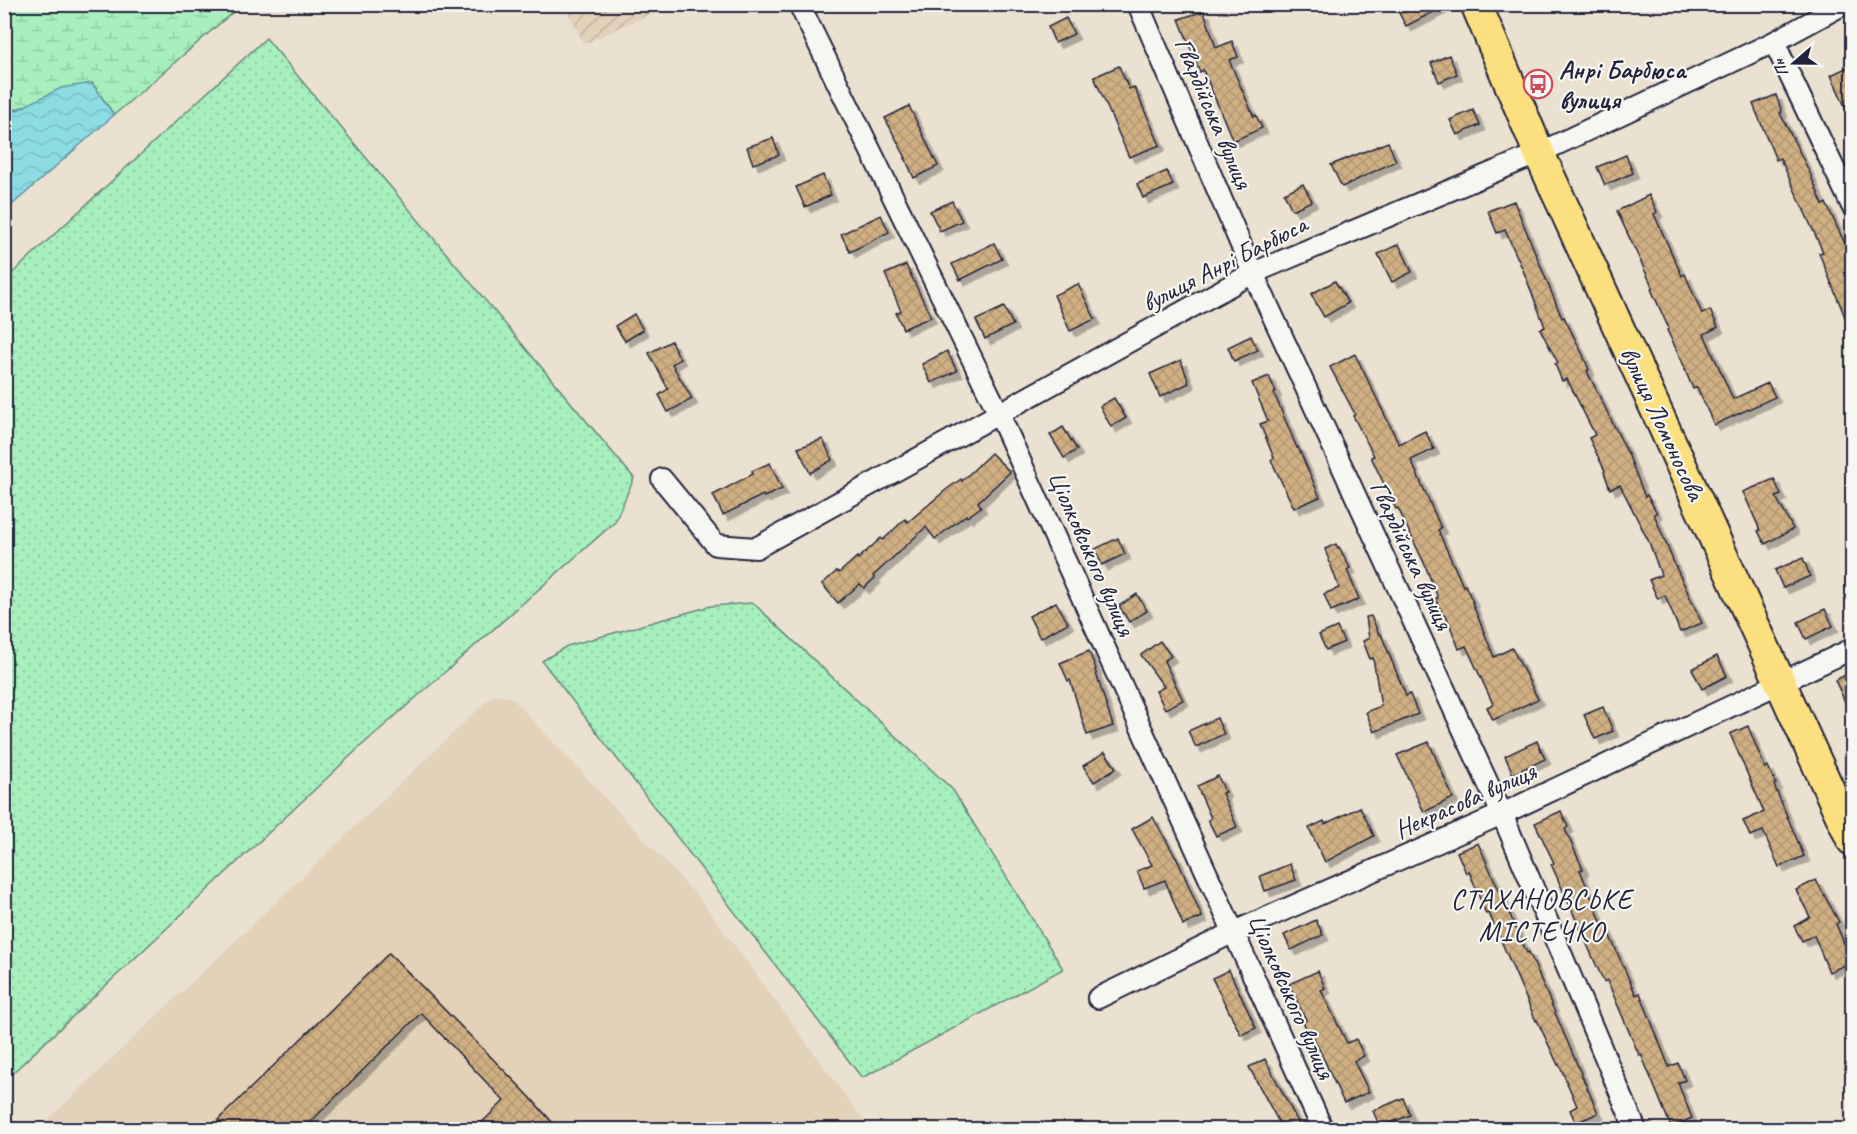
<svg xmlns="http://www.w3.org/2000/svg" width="1857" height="1134" viewBox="0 0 1857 1134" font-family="Caveat,sans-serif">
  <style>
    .built { fill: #e3d2ba }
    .industrial { fill: url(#industrial-furrows) }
    .grass { fill: url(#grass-dots); stroke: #64887c; stroke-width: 1.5 }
    .wetland { fill: url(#wetland-marsh); stroke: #64887c; stroke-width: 1.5 }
    .water { fill: url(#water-waves); stroke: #6192a0; stroke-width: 1.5 }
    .building { fill: url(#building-cross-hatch); stroke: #22223b; stroke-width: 1.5; filter: url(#shadow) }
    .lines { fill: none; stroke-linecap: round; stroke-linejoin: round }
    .street-casing { stroke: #22223b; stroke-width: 24 }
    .primary-casing { stroke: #22223b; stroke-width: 34 }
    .street { stroke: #f6f6f2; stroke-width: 20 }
    .primary { stroke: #fce080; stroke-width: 30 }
    .labels { text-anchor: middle; stroke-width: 4.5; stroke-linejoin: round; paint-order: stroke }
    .poi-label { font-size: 26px; font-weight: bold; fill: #22223b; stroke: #f6f6f2; text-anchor: start }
    .street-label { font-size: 26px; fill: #22223b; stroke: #f6f6f2 }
    .quarter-label { font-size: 28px; letter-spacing: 1.5px; fill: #22223b; stroke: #f6f6f2 }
  </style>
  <defs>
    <pattern id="industrial-furrows" width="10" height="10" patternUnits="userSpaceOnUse" patternTransform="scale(1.5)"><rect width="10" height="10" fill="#e3d2ba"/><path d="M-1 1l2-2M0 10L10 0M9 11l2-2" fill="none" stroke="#c2b4a1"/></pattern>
    <pattern id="grass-dots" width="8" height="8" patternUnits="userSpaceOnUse" patternTransform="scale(1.5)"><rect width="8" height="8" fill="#a7efbc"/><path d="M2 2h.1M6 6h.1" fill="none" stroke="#8fcda2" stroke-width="1.8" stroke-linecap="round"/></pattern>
    <pattern id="wetland-marsh" width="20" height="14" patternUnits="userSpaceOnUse" patternTransform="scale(1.5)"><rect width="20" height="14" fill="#a7efbc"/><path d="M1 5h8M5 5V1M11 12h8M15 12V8" fill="none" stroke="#8fcda2"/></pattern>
    <pattern id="water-waves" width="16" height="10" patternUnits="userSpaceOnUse" patternTransform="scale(1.5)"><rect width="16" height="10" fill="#8bdde3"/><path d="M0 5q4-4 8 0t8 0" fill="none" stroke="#78bdc4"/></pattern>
    <pattern id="building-cross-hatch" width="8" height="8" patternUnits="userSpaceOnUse" patternTransform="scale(1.5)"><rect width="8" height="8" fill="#d0b083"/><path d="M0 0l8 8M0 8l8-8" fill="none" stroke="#b29772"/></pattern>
    <filter id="shadow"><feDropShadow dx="5.5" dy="5.5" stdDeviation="0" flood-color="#0004"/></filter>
  </defs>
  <rect width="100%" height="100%" fill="#ebe1d1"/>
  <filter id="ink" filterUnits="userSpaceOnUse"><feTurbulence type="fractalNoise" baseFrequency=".0167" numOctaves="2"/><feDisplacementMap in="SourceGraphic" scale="12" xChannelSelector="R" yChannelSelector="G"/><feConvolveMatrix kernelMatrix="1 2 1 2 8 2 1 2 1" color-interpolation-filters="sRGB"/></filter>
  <g filter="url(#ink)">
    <path class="built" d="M494 694 512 698 701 900 870 1129 37 1130Z"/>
    <path class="industrial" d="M564 5H670L584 44Z"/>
    <g class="grass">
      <path d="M266 38 634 478 615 522 360 747 5 1080V280Z"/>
      <path d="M753 603 953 790 1063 969 862 1078 542 661 567 646 711 606Z"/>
    </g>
    <path class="wetland" d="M5 5H231L233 12 114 115 92 83 5 113Z"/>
    <path class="water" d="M92 83 114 115 5 211V113H11L61 88Z"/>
    <g class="building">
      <path d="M1415 4H1449L1406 26 1399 13Z"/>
      <path d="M1204 11 1216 48 1232 41 1238 57 1229 60 1254 117 1256 115 1262 128 1233 141 1203 70 1200 72 1179 19Z"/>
      <path d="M1066 18 1074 34 1055 43 1048 27Z"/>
      <path d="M1449 55 1457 74 1439 82 1431 63Z"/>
      <path d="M1852 65V122L1831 75Z"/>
      <path d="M1119 66 1129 89 1134 87 1160 145 1129 157 1094 77Z"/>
      <path d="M1776 95 1782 112 1780 113 1809 171 1823 205 1826 203 1852 259V334L1819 253 1823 252 1780 158 1776 160 1753 104Z"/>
      <path d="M909 106 938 166 914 178 905 158H906L885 118Z"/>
      <path d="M1473 110 1480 125 1457 135 1450 120Z"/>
      <path d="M773 138 779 155 753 164 747 147Z"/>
      <path d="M1388 142 1396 161 1342 187 1331 165Z"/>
      <path d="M1626 155 1633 173 1605 185 1597 167Z"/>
      <path d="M1167 171 1173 185 1143 198 1137 184Z"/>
      <path d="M823 175 831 195 805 207 796 187Z"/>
      <path d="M1303 184 1312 201 1292 210 1284 193Z"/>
      <path d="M1649 195 1657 212 1654 214 1682 276 1685 274 1702 314 1710 310 1718 327 1704 334 1733 399 1768 383 1775 397 1714 425 1697 387 1693 389 1685 370H1686L1667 330 1669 329 1651 289 1653 288 1617 211Z"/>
      <path d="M952 201 962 221 940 231 930 211Z"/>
      <path d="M1514 201 1562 318 1564 317 1583 355 1589 370 1587 371 1629 456 1645 497 1647 495 1657 513 1654 514 1674 563 1702 623 1680 632 1665 595 1658 599 1649 580 1661 575 1649 542 1620 485 1610 489 1604 472 1605 471 1589 438 1595 435 1567 379 1562 381 1555 364 1558 363 1540 329 1545 327 1523 270 1505 230 1497 233 1488 211Z"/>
      <path d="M881 215 889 232 850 252 841 234Z"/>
      <path d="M994 243 1002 259 960 280 952 264Z"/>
      <path d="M1399 244 1412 272 1392 282 1378 254Z"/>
      <path d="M906 265 931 317 903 329 896 313 901 311 885 274Z"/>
      <path d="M1335 281 1348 303 1324 317 1311 294Z"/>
      <path d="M1078 284 1095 319 1070 331 1054 295Z"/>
      <path d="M1004 307 1013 325 985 339 976 320Z"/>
      <path d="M634 314 643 330 625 341 615 326Z"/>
      <path d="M1251 336 1258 350 1234 361 1228 347Z"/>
      <path d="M671 341 680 359 672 364 692 399 668 412 659 395 668 389 649 353Z"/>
      <path d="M947 351 957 371 931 383 922 364Z"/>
      <path d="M1355 354 1399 444 1425 431 1434 449 1411 460 1441 528 1438 530 1463 586 1465 585 1473 602H1472L1494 657 1512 648 1538 699 1493 720 1487 707 1493 704 1466 646 1459 649 1446 615 1444 616 1435 599 1438 598 1425 565 1398 508 1396 509 1371 457 1374 456 1353 416 1355 414 1330 367Z"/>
      <path d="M1181 360 1189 383 1160 397 1150 374Z"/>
      <path d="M1269 376 1276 392 1274 393 1297 448 1298 447 1320 497 1294 508 1271 460 1274 458 1260 424 1268 421 1252 383Z"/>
      <path d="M1114 398 1126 418 1111 427 1100 406Z"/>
      <path d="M1063 427 1077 450 1064 458 1050 435Z"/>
      <path d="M823 439 832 460 810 473 798 448Z"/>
      <path d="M991 453 1010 472 978 502 981 507 967 517 966 515 935 539 926 527 873 576 875 578 864 588 860 584 838 603 822 584 837 571 839 573 857 557 858 559 881 538 883 540 905 519 908 522 947 489 961 479 962 481Z"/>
      <path d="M770 463 782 489 764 497 763 495 723 515 713 495 753 474 752 471Z"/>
      <path d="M1774 479 1781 495 1776 497 1793 529 1765 544 1758 531 1760 530 1743 492Z"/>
      <path d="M1118 538 1125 554 1102 565 1095 549Z"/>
      <path d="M1336 544 1338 548 1339 547 1350 568 1347 570 1359 599 1331 611 1324 594 1339 588 1325 549Z"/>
      <path d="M1803 558 1810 576 1783 588 1775 570Z"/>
      <path d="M1137 594 1147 611 1129 622 1119 606Z"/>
      <path d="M1056 602 1068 623 1040 638 1029 616Z"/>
      <path d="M1825 609 1833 626 1806 639 1798 622Z"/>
      <path d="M1371 616 1379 634H1381L1406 696 1410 694 1418 714 1374 732 1366 712 1381 706 1373 658 1370 659 1363 641 1369 638 1366 617Z"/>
      <path d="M1337 627 1344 642 1326 650 1319 635Z"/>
      <path d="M1160 641 1171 656 1164 661 1183 700 1165 709 1156 691 1164 687 1141 655Z"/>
      <path d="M1089 651 1096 669 1095 670 1113 726 1087 735 1070 680 1068 681 1060 663Z"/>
      <path d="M1717 656 1727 676 1702 689 1692 669Z"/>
      <path d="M1852 672V717L1835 680Z"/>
      <path d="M1603 707 1613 731 1595 739 1584 715Z"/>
      <path d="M1217 718 1224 734 1196 747 1188 731Z"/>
      <path d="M1748 726 1765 768 1768 766 1776 784 1774 785 1804 856 1779 867 1763 831 1750 836 1743 821 1764 812 1730 734Z"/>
      <path d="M1537 741 1545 759 1513 774 1505 756Z"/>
      <path d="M1429 742 1453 798 1424 812 1397 755Z"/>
      <path d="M1105 752 1116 768 1094 782 1083 766Z"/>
      <path d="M1218 776 1225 792 1222 793 1237 827 1216 836 1208 820 1211 818 1197 786Z"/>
      <path d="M1360 807 1374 836 1325 862 1309 828 1324 821 1325 824Z"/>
      <path d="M1561 811 1568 827 1565 829 1583 869 1580 870 1603 926 1605 925 1636 995 1640 993 1669 1067 1678 1063 1685 1080 1678 1083 1692 1118 1671 1127 1641 1054 1639 1055 1607 980 1604 982 1598 969 1551 864 1554 863 1535 823Z"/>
      <path d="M1153 817 1175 856H1176L1202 917 1183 925 1165 880 1144 888 1137 871 1152 865 1132 829Z"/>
      <path d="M1478 843 1527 953 1529 952 1598 1113 1576 1123 1570 1110 1577 1106 1559 1064 1558 1065 1537 1020 1536 1021 1489 913 1486 914 1469 871 1466 873 1457 852Z"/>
      <path d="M1290 864 1296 880 1265 891 1260 876Z"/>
      <path d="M1816 880 1839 922 1836 924 1852 962 1829 972 1814 935 1802 941 1794 926 1810 917 1796 890Z"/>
      <path d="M1316 920 1323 935 1291 950 1284 935Z"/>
      <path d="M389 953 528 1095 559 1130H474L504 1101 421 1013 302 1130H227L218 1120Z"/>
      <path d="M1229 970 1256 1028 1241 1035 1212 978Z"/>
      <path d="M1318 971 1325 988 1321 990 1347 1043 1356 1039 1364 1056 1354 1061 1369 1092 1344 1103 1313 1036 1311 1037 1303 1022 1306 1020 1289 984Z"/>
      <path d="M1265 1059 1299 1124 1289 1130H1283L1249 1067Z"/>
      <path d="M1403 1098 1410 1115 1380 1127 1373 1111Z"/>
    </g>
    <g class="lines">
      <g class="street-casing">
        <g id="street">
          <path d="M799 4 999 414 1323 1130"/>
          <path d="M1138 4 1253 273 1502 814 1636 1130"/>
          <path d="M1774 42 1852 206"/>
          <path d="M662 479 716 545 756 548 1253 273 1539 153 1774 42 1844 4"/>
          <path d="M1098 998 1234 932 1502 814 1852 649"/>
        </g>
      </g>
      <g class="primary-casing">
        <path id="primary" d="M1476 4 1539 153 1852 840"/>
      </g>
      <use href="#street" class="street"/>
      <use href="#primary" class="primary"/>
    </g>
  </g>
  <defs>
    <g id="bus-ring" transform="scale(1.5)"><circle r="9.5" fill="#f6f6f2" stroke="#d1495b" stroke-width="1.5"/><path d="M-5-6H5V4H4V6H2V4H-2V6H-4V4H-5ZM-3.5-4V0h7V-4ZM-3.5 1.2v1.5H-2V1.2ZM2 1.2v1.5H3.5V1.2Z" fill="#d1495b"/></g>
  </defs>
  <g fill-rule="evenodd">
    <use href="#bus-ring" x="1538" y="84"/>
  </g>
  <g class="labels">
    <g class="poi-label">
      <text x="1559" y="78">Анрі Барбюса<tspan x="1559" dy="30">вулиця</tspan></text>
    </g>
    <g class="street-label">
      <text transform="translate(1214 113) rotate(67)" y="9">Гвардійська вулиця</text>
      <text transform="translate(1224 263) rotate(-27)" y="9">вулиця Анрі Барбюса</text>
      <text transform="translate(1663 423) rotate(65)" y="9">вулиця Ломоносова</text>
      <text transform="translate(1092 553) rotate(66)" y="9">Ціолковського вулиця</text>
      <text transform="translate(1412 555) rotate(65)" y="9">Гвардійська вулиця</text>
      <text transform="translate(1465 800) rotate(-24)" y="9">Некрасова вулиця</text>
      <text transform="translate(1292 996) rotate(66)" y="9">Ціолковського вулиця</text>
    </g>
    <g class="quarter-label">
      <text x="1542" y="909">СТАХАНОВСЬКЕ<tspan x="1542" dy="32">МІСТЕЧКО</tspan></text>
    </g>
  </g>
  <rect width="1857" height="1134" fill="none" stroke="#f6f6f2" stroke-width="24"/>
  <rect x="12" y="12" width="1833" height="1110" fill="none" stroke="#22223b" stroke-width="2" filter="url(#ink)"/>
  <g transform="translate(1794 63) rotate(250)" stroke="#f6f6f2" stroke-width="4.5" paint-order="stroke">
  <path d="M0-4.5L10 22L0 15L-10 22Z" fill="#22223b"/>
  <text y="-9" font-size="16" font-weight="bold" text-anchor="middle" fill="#22223b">Пн</text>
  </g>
</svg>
